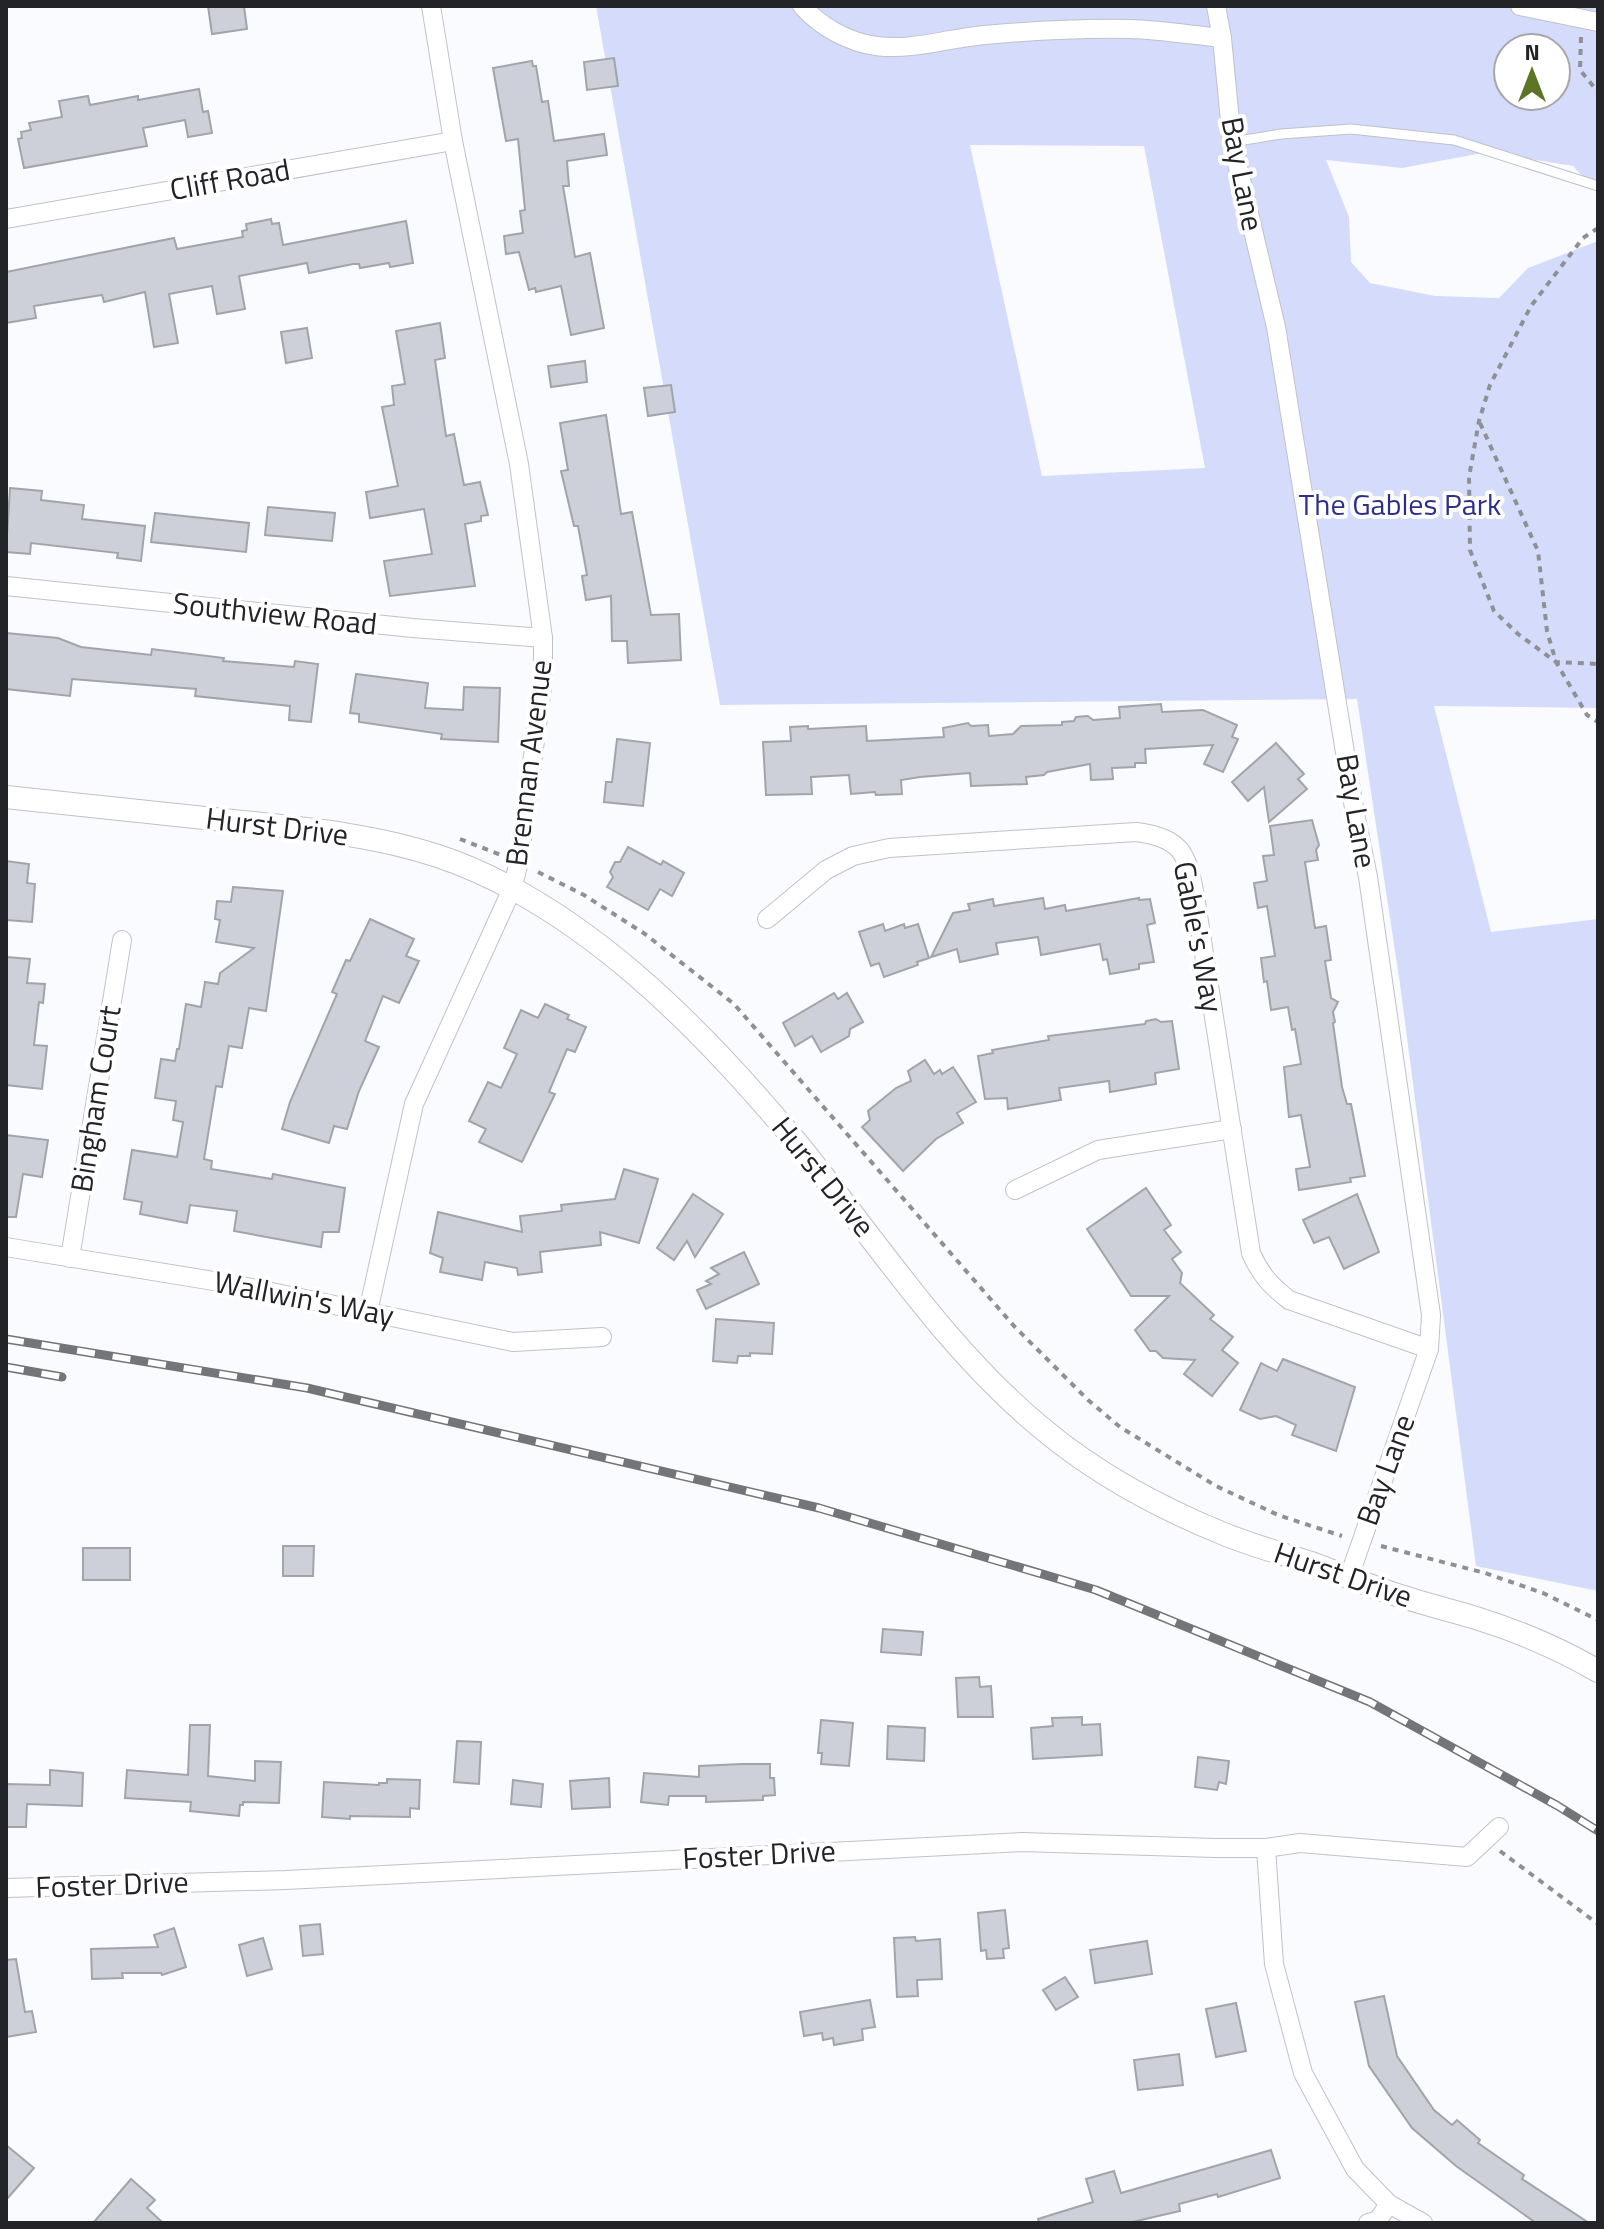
<svg xmlns="http://www.w3.org/2000/svg" width="1604" height="2229" viewBox="0 0 1604 2229" font-family="'Titillium Web',sans-serif">
  <style>
    .green { fill: #d4dbfb; fill-rule: evenodd }
    .building { fill: #ced0d9; stroke: #a2a4ac; stroke-width: 2 }
    .lines { fill: none; stroke-linecap: round; stroke-linejoin: round }
    .service-casing { stroke: #c0c2ca; stroke-width: 11 }
    .minor-casing { stroke: #c0c2ca; stroke-width: 20 }
    .tertiary-casing { stroke: #c0c2ca; stroke-width: 24 }
    .path { stroke: #8f9093; stroke-width: 4; stroke-dasharray: 6 6; stroke-linecap: butt }
    .service { stroke: #fff; stroke-width: 9 }
    .minor { stroke: #fff; stroke-width: 18 }
    .tertiary { stroke: #fff; stroke-width: 22 }
    .rail-casing { stroke: #747578; stroke-width: 9 }
    .rail { stroke: #fff; stroke-width: 6; stroke-dasharray: 18; stroke-linecap: butt }
    .labels { text-anchor: middle; stroke-width: 8; stroke-linejoin: round; paint-order: stroke }
    .street-label { font-size: 30px; fill: #232427; stroke: #fff }
    .park-label { font-size: 30px; fill: #2d308b; stroke: #fff }
  </style>
  <rect width="100%" height="100%" fill="#fafbfe"/>
  <path class="green" d="M596 6H1598V193L1573 166 1488 152 1402 168 1326 160 1349 217 1351 262 1370 283 1435 296 1499 298 1528 268 1598 241V708L1434 706 1491 932 1598 919V1591L1476 1566 1400 984 1357 699 720 705ZM1508 48H1556V96H1508ZM970 145 1144 146 1205 468 1042 476Z"/>
  <g class="building">
    <path d="M208 6H244L247 29 212 34Z"/>
    <path d="M614 58 618 86 587 90 584 62Z"/>
    <path d="M532 61 533 66H536L542 102 548 101 554 141 604 134 607 155 567 161 569 186H563L575 257 590 253 604 328 571 335 561 286 536 292 535 288 529 290 519 252 506 254 504 236 523 233 520 211 525 210 518 139 506 141 493 68Z"/>
    <path d="M199 89 203 112 208 111 212 133 188 137 185 120 143 128 147 146 24 168 18 139 22 138 21 132 31 130 29 123 62 117 59 101 88 96 90 105 138 96V100Z"/>
    <path d="M271 219 272 224 279 223 283 245 406 221 413 263 390 267 389 263 360 268 359 264H353L309 273 307 263 239 276 245 309 217 314 212 286 169 294 178 343 154 347 145 292 104 302 102 295 34 306 36 318 6 323V272L174 238 177 249 243 237 242 231 247 230 246 224Z"/>
    <path d="M440 323 445 358 435 360 446 436 454 434 464 485 480 482 488 515 481 516V521L465 524 475 586 390 596 384 561 432 554 424 509 370 518 366 492 398 486 382 407 394 405 392 386 405 384 396 331Z"/>
    <path d="M307 328 312 358 286 363 281 332Z"/>
    <path d="M585 361 587 382 551 387 548 366Z"/>
    <path d="M671 385 675 412 648 416 644 388Z"/>
    <path d="M606 415 621 514 632 512 651 615 679 614 681 660 628 663 627 641H612L611 596 586 600 582 576 587 575 578 526H574L561 471 568 470 560 423Z"/>
    <path d="M10 488 42 491 41 500 84 505 82 519 145 526 141 561 117 558 118 553 31 543 30 554 6 552Z"/>
    <path d="M268 507 335 513 332 541 265 535Z"/>
    <path d="M155 513 249 523 246 552 151 542Z"/>
    <path d="M6 633 58 638 81 647 151 655 152 649 224 658 223 661 294 667 295 661 318 664 311 722 289 720 290 706 195 696 196 689 72 679 70 696 6 689Z"/>
    <path d="M356 674 428 683 425 708 463 710 464 687 500 688 498 742 441 739 442 734 359 722V714L350 713Z"/>
    <path d="M1161 704 1162 712 1203 710 1237 725 1232 737 1238 739 1223 772 1204 764 1213 745 1145 749 1146 763H1135V767L1112 768 1113 779 1091 780 1090 764 1047 772 1044 775 1026 777 1027 784 971 786 970 773 920 777 901 780 902 794 876 795 875 792 851 794 849 775 811 777 812 794 766 795 763 742 791 741 790 727 808 726V729L866 726 867 741 944 737 943 728 968 723 971 726 988 725 989 736 1013 734 1021 726 1062 725V722L1074 721 1076 717 1088 716 1093 720 1120 718 1119 707Z"/>
    <path d="M617 739 650 743 643 806 604 802 606 782H612Z"/>
    <path d="M1276 743 1304 774 1298 779 1307 789 1269 822 1264 787 1248 801 1232 782Z"/>
    <path d="M1312 820 1319 845 1316 850 1318 860 1305 862 1315 928 1326 926 1331 960 1325 961 1331 998 1338 1002 1333 1012 1335 1022 1333 1023 1342 1087 1347 1104H1351L1365 1176 1350 1178 1351 1182 1299 1190 1296 1169 1310 1167 1301 1115 1289 1117 1284 1067 1301 1064 1295 1029 1292 1030 1288 1007 1271 1010 1267 981 1264 982 1261 958 1275 956 1267 906 1258 908 1254 883 1267 881 1263 856 1274 855 1270 826Z"/>
    <path d="M628 847 661 865 663 861 684 873 672 896 660 889 648 910 607 887 613 877 610 872 615 862H620Z"/>
    <path d="M6 861 29 864 27 883 35 884 32 922 6 920Z"/>
    <path d="M233 887 283 891 266 1011 249 1008 242 1048 229 1046 222 1087 216 1086 204 1159 212 1161 211 1169 272 1179 273 1174 345 1188 339 1232H323L321 1247 234 1231 237 1211 190 1205 187 1223 140 1214 142 1202 124 1199 132 1150 177 1157 183 1122 173 1120 176 1101 155 1098 161 1059 175 1061 177 1049H179L186 1004 201 1007 205 982 218 984 220 973 254 948 216 942 220 920 215 919 217 901 231 902Z"/>
    <path d="M1043 898 1045 909 1065 905 1066 911 1139 898V900L1150 899 1155 923 1147 925 1154 962 1139 964V969L1110 974 1107 959 1103 960 1100 944 1041 955 1038 937 996 943 998 954 960 962 957 949 931 957 953 913 970 910 968 904 993 899 994 906Z"/>
    <path d="M370 919 414 939 406 956 419 961 399 1003 383 996 365 1041 379 1047 359 1091 347 1129 334 1126 329 1143 282 1129 290 1102 337 994 332 992 346 960 350 961Z"/>
    <path d="M883 924 885 931 904 924 905 928 918 924 929 958 917 962 918 965 884 977 879 963 871 966 859 932Z"/>
    <path d="M6 957 30 959 27 983 45 984 43 1003 39 1002 34 1045 47 1046 42 1089 6 1085Z"/>
    <path d="M834 993 838 999 847 993 863 1022 850 1029 849 1036 821 1052 812 1036 795 1046 783 1023Z"/>
    <path d="M545 1004 569 1015 567 1019 586 1027 575 1052 567 1049 549 1092 555 1094 522 1162 479 1142 486 1129 469 1121 488 1082 501 1088 517 1054 504 1048 521 1010 538 1018Z"/>
    <path d="M1156 1019 1161 1022 1172 1021 1179 1069 1155 1073 1156 1084 1110 1092 1109 1081 1059 1088 1061 1100 1008 1109 1007 1098 985 1099 978 1056 993 1053 992 1050 1049 1040 1048 1036 1145 1024 1146 1021Z"/>
    <path d="M925 1060 934 1074 940 1070 942 1074 953 1067 976 1102 957 1113 963 1123 936 1139 903 1171 862 1127 870 1120 868 1111 896 1088 911 1081 908 1071Z"/>
    <path d="M6 1135 48 1140 42 1177 23 1174 16 1217H6Z"/>
    <path d="M624 1169 658 1179 639 1243 600 1232 601 1245 540 1252 542 1272 518 1275 517 1268 485 1262 482 1280 440 1272 443 1258 430 1253 438 1212 522 1232 520 1216 562 1211 561 1205 615 1199Z"/>
    <path d="M1146 1188 1171 1225 1164 1230 1181 1252 1172 1259 1182 1273 1180 1283 1214 1315 1210 1319 1233 1337 1222 1350 1238 1363 1212 1396 1184 1374 1195 1360 1163 1358 1156 1351H1150L1135 1330 1169 1296H1131L1087 1229Z"/>
    <path d="M693 1194 723 1214 695 1257 687 1241 674 1260 657 1248Z"/>
    <path d="M1357 1194 1379 1252 1344 1269 1329 1237 1314 1243 1303 1220Z"/>
    <path d="M744 1252 759 1284 706 1309 697 1290 711 1284 706 1281 719 1274 711 1268Z"/>
    <path d="M716 1319 774 1323 772 1354 750 1353V1356H738L737 1363 713 1361Z"/>
    <path d="M1283 1359 1355 1387 1336 1451 1292 1435 1296 1425 1276 1416 1260 1419 1240 1410 1261 1363 1277 1371Z"/>
    <path d="M283 1546H314L313 1576H283Z"/>
    <rect x="83" y="1548" width="47" height="32"/>
    <path d="M883 1629 923 1632 921 1655 881 1652Z"/>
    <path d="M979 1677 980 1687 991 1686 993 1717H958L956 1678Z"/>
    <path d="M1082 1717V1725L1100 1724 1102 1755 1033 1759 1031 1728 1053 1726 1052 1718Z"/>
    <path d="M821 1720 853 1723 849 1766 821 1764 822 1753H818Z"/>
    <path d="M190 1725H210L208 1776 255 1781V1761L281 1762 279 1803 243 1802V1805H240L239 1816 190 1811 191 1802 125 1798 127 1770 188 1775Z"/>
    <path d="M888 1726 925 1728 924 1761 887 1759Z"/>
    <path d="M457 1741 481 1742 479 1784 454 1782Z"/>
    <path d="M1198 1757 1229 1761 1226 1784 1219 1782 1217 1790 1195 1787Z"/>
    <path d="M742 1764H770V1778H774L775 1795 763 1796V1800L706 1802V1796H669L668 1805 641 1802 644 1773 699 1777V1766Z"/>
    <path d="M50 1770 83 1773 82 1806 27 1804 26 1827H6V1784L50 1785Z"/>
    <path d="M609 1778 610 1807 572 1809 570 1781Z"/>
    <path d="M387 1779 420 1780 419 1809 410 1808V1817L350 1816V1819L322 1817 324 1782 379 1785V1783H387Z"/>
    <path d="M513 1780 543 1784 541 1807 511 1804Z"/>
    <path d="M1005 1910 1009 1948 1003 1949 1004 1958 987 1959 986 1950 981 1951 978 1913Z"/>
    <path d="M320 1924 323 1954 303 1956 300 1926Z"/>
    <path d="M174 1928 186 1967 162 1975 161 1973H122L123 1978 92 1979 91 1949 158 1947 154 1935Z"/>
    <path d="M915 1937 916 1941 940 1939 942 1979 917 1980 918 1996 897 1997 894 1938Z"/>
    <path d="M263 1938 272 1969 247 1976 239 1945Z"/>
    <path d="M1147 1941 1152 1974 1095 1983 1090 1950Z"/>
    <path d="M16 1959 25 2012 32 2011 36 2032 6 2037V1960Z"/>
    <path d="M1065 1977 1078 1997 1056 2010 1043 1990Z"/>
    <path d="M1384 1996 1397 2056 1434 2110 1452 2125 1457 2120 1480 2140 1478 2143 1524 2175 1522 2179 1589 2223H1536L1456 2166 1412 2128 1369 2066 1355 2002Z"/>
    <path d="M870 2000 875 2027 862 2029 863 2040 834 2045 833 2038 823 2040 822 2033 804 2036 800 2012Z"/>
    <path d="M1236 2003 1246 2051 1216 2057 1206 2009Z"/>
    <path d="M1179 2054 1183 2085 1138 2090 1134 2060Z"/>
    <path d="M6 2145 34 2168 6 2200Z"/>
    <path d="M1271 2150 1280 2178 1218 2197 1217 2194 1179 2204 1180 2211 1128 2223H1039L1038 2219 1093 2202 1086 2179 1114 2171 1121 2193Z"/>
    <path d="M131 2179 155 2200 147 2208 163 2223H93Z"/>
  </g>
  <g class="lines">
    <g class="service-casing">
      <path id="service" d="M1232 142 1281 134 1351 129 1454 140 1598 186"/>
    </g>
    <g class="minor-casing">
      <g id="minor">
        <path d="M802 6C821 27 848 42 876 46 912 51 949 38 985 35 1029 31 1086 28 1131 29 1161 30 1192 35 1222 38"/>
        <path d="M1216 6 1222 38 1232 142 1276 327 1354 808 1368 877 1431 1315 1429 1349 1349 1577"/>
        <path d="M1520 6 1598 22"/>
        <path d="M6 219 453 141"/>
        <path d="M6 586 413 628 543 638"/>
        <path d="M767 919 826 870 853 856 889 848 1136 832C1182 838 1187 853 1195 896L1251 1253C1260 1274 1271 1286 1289 1300L1429 1349"/>
        <path d="M1015 1190 1098 1150 1232 1129"/>
        <path d="M6 1247 232 1284 513 1342 602 1337"/>
        <path d="M70 1258 122 940"/>
        <path d="M368 1312 414 1104 512 889 519 862 543 680V638L519 464 453 141 431 6"/>
        <path d="M1266 1848 1274 1964 1303 2073 1355 2169 1389 2204 1423 2223"/>
        <path d="M6 1888 286 1880 1022 1842 1215 1848H1266L1300 1843 1467 1857 1499 1827"/>
        <path d="M1368 2223 1378 2220 1389 2204"/>
      </g>
    </g>
    <g class="tertiary-casing">
      <path id="tertiary" d="M6 797C82 805 157 813 233 821 301 828 372 834 438 856 581 904 703 1030 797 1143 876 1240 946 1350 1044 1430 1097 1474 1160 1508 1224 1534 1253 1546 1284 1554 1314 1564 1341 1574 1367 1585 1394 1594 1421 1603 1449 1610 1476 1618 1518 1631 1560 1649 1598 1671"/>
    </g>
    <g class="path">
      <path d="M1581 37 1580 70 1598 92"/>
      <path d="M1598 228 1583 238 1531 306 1490 385 1479 421 1469 477 1470 550 1494 611 1518 634 1556 662 1598 664"/>
      <path d="M1480 423 1538 551 1547 631 1556 662 1587 715 1598 722"/>
      <path d="M460 839 501 855"/>
      <path d="M538 872 584 895 645 934 734 1004 1014 1326 1088 1400 1120 1427 1216 1486 1278 1515 1342 1536"/>
      <path d="M1381 1546 1485 1573 1543 1593 1598 1620"/>
      <path d="M1500 1851 1598 1924"/>
    </g>
    <use href="#service" class="service"/>
    <use href="#minor" class="minor"/>
    <use href="#tertiary" class="tertiary"/>
    <g class="rail-casing">
      <g id="rail">
        <path d="M6 1339 307 1388 819 1508 1096 1590 1370 1702 1558 1806 1598 1831"/>
        <path d="M6 1367 62 1377"/>
      </g>
    </g>
    <use href="#rail" class="rail"/>
  </g>
  <g class="labels">
    <g class="street-label">
      <text transform="translate(1242 174) rotate(79)" y="10">Bay Lane</text>
      <text transform="translate(230 180) rotate(-10)" y="10">Cliff Road</text>
      <text transform="translate(275 614) rotate(6)" y="10">Southview Road</text>
      <text transform="translate(529 763) rotate(-83)" y="10">Brennan Avenue</text>
      <text transform="translate(1356 811) rotate(80)" y="10">Bay Lane</text>
      <text transform="translate(277 827) rotate(7)" y="10">Hurst Drive</text>
      <text transform="translate(1198 937) rotate(79)" y="10">Gable's Way</text>
      <text transform="translate(96 1099) rotate(-81)" y="10">Bingham Court</text>
      <text transform="translate(823 1177) rotate(51)" y="10">Hurst Drive</text>
      <text transform="translate(304 1299) rotate(11)" y="10">Wallwin's Way</text>
      <text transform="translate(1386 1470) rotate(-70)" y="10">Bay Lane</text>
      <text transform="translate(1343 1575) rotate(19)" y="10">Hurst Drive</text>
      <text transform="translate(759 1855) rotate(-3)" y="10">Foster Drive</text>
      <text transform="translate(112 1885) rotate(-2)" y="10">Foster Drive</text>
    </g>
    <g class="park-label">
      <text x="1400" y="515">The Gables Park</text>
    </g>
  </g>
  <rect width="1604" height="2229" fill="none" stroke="#232427" stroke-width="16"/>
  <g transform="translate(1532 72)"><circle r="38" fill="#ffffff" stroke="#a7a7a9" stroke-width="2"/>
  <path d="M0-6L14 30L0 20L-14 30Z" fill="#5c7527"/>
  <text y="-12" font-size="22" font-weight="bold" text-anchor="middle" fill="#232427">N</text>
  </g>
</svg>
